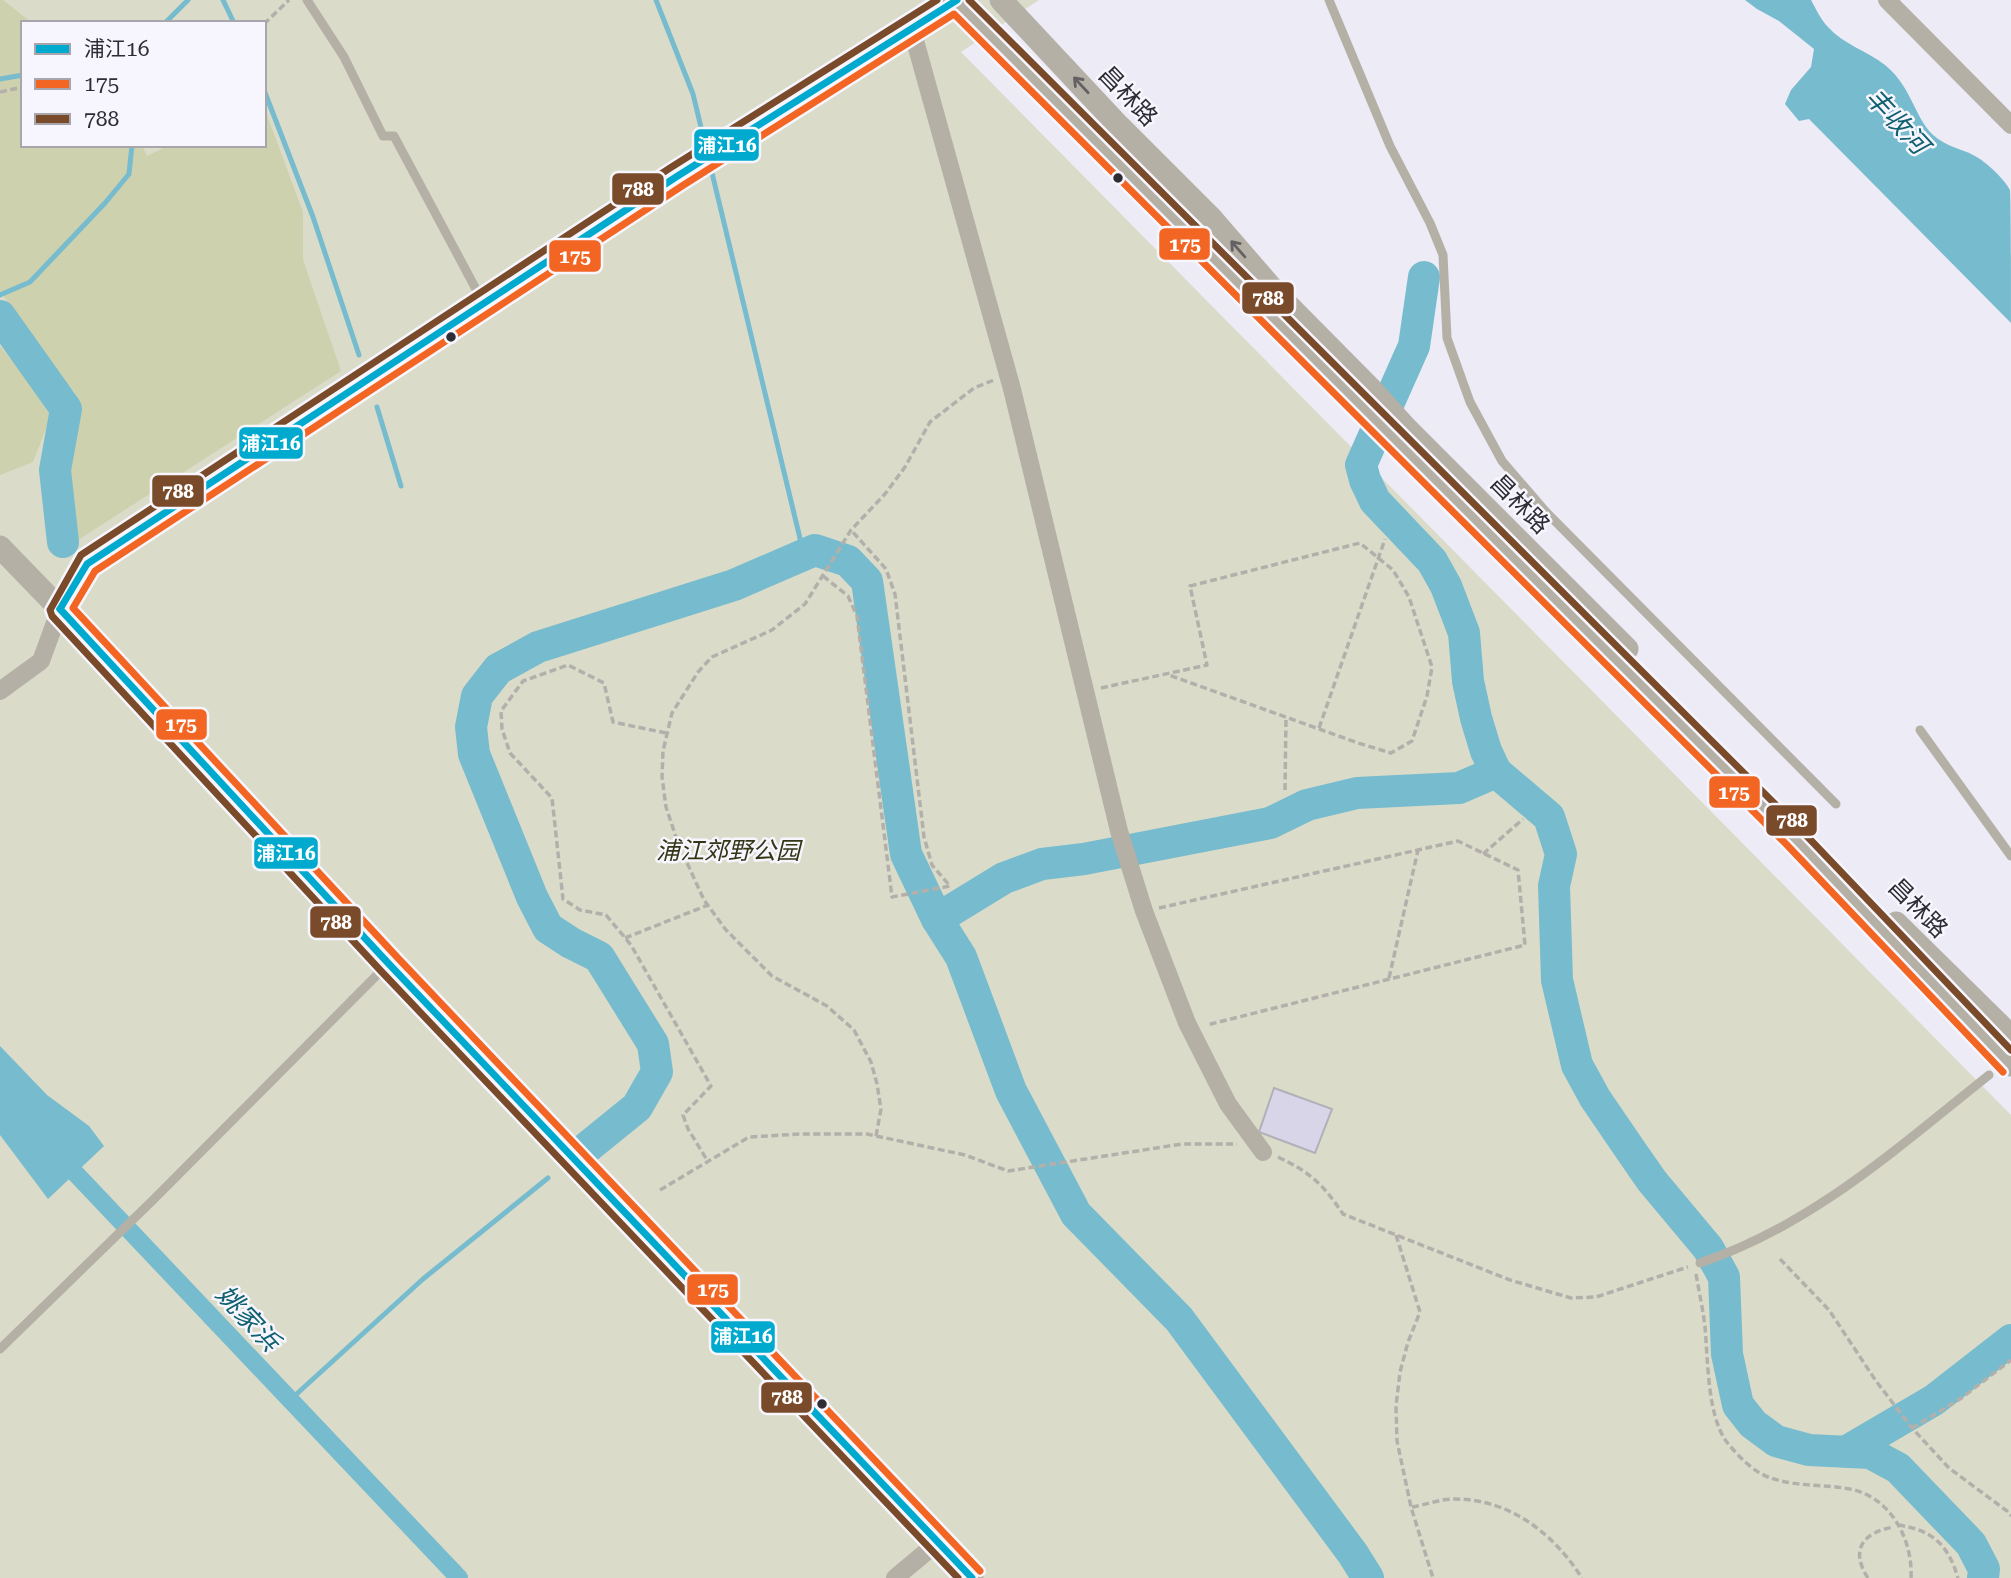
<svg xmlns="http://www.w3.org/2000/svg" width="2011" height="1578" viewBox="0 0 2011 1578" font-family="'Roboto Serif','Noto Sans SC',serif">
  <style>
    .green { fill: #dadcc9; fill-rule: evenodd }
    .forest { fill: #ced1ad }
    .water { fill: #77bbce }
    .lines { fill: none; stroke-linecap: round; stroke-linejoin: round }
    .stream { stroke: #77bbce; stroke-width: 5 }
    .canal { stroke: #77bbce; stroke-width: 18 }
    .river { stroke: #77bbce; stroke-width: 32 }
    .building { fill: #d8d5e8; stroke: #b1b0b8; stroke-width: 2 }
    .path { stroke: #b3b0ac; stroke-width: 3.5; stroke-dasharray: 7 3.5; stroke-linecap: butt }
    .service { stroke: #b5b0a6; stroke-width: 9 }
    .minor { stroke: #b5b0a6; stroke-width: 18 }
    .tertiary { stroke: #b5b0a6; stroke-width: 23 }
    .bus-1-casing { stroke: #f7f6fe; stroke-width: 12 }
    .bus-2-casing { stroke: #f7f6fe; stroke-width: 12 }
    .bus-3-casing { stroke: #f7f6fe; stroke-width: 12 }
    .bus-1 { stroke: #00a9ce; stroke-width: 7 }
    .bus-2 { stroke: #f26522; stroke-width: 7 }
    .bus-3 { stroke: #7a4b2a; stroke-width: 7 }
    .oneway { stroke: #646162 }
    .bus-dot { fill: #2e2d34; stroke: #f7f6fe; stroke-width: 2.5 }
    .labels { text-anchor: middle; stroke-width: 5; stroke-linejoin: round; paint-order: stroke }
    .street-label { font-size: 24px; fill: #2e2d34; stroke: #f7f6fe }
    .park-label { font-size: 24px; font-style: italic; fill: #333515; stroke: #f7f6fe }
    .water-label { font-size: 26px; font-style: italic; fill: #0f6070; stroke: #f7f6fe }
    .line-badge { stroke: #f7f6fe; stroke-width: 2.5 }
    .badge-label { font-size: 19px; text-anchor: middle; font-weight: bold; fill: #fff }
  </style>
  <rect width="100%" height="100%" fill="#ecebf6"/>
  <path class="green" d="M0 0H1039L961 52 2011 1115V1578H0ZM23 23H264V145H23Z"/>
  <g class="forest">
    <path d="M0 0H3L32 23H23V145H142L147 156 170 145H264V107L303 212V260L341 371 75 542 69 485 75 393 54 368 24 340 15 313 0 291Z"/>
    <path d="M0 346 53 411 33 462 0 475Z"/>
  </g>
  <g class="water">
    <path d="M1745 0H1811C1816 9 1821 20 1828 27 1843 44 1867 51 1885 65 1912 87 1913 115 1933 135 1947 148 1966 149 1980 159 1990 166 2004 179 2010 190 2011 200 2011 304 2011 323L1809 119 1799 121 1785 104 1791 90 1811 67 1814 49 1779 21 1757 9Z"/>
    <path d="M0 1046 47 1095 89 1126 104 1146 48 1199 0 1135Z"/>
  </g>
  <g class="lines">
    <g class="stream">
      <path d="M223 0 234 23"/>
      <path d="M656 0 693 94 804 555"/>
      <path d="M165 23 188 0"/>
      <path d="M0 79 23 75"/>
      <path d="M264 90 313 217 359 355"/>
      <path d="M0 295 30 282 105 203 129 174 132 145"/>
      <path d="M377 407 401 486"/>
      <path d="M290 1400 423 1279 548 1178"/>
    </g>
    <path class="canal" d="M60 1157 459 1578"/>
    <g class="river">
      <path d="M1424 277 1414 346 1361 465 1365 480 1375 501 1432 561 1446 586 1464 633 1468 681 1476 718 1486 751 1496 772 1549 817 1561 854 1554 886 1557 980 1577 1065 1595 1098 1627 1145 1652 1181 1708 1248 1724 1277 1727 1354 1738 1405 1753 1424 1776 1441 1809 1450 1870 1453 1898 1468 1971 1544 1984 1569 1983 1578"/>
      <path d="M0 316 66 409 55 470 63 542"/>
      <path d="M937 919 1004 878 1042 864 1084 859 1270 823 1307 805 1357 793 1459 788 1496 772"/>
      <path d="M584 1150 637 1107 657 1072 653 1044 599 957 571 943 548 928 532 897 474 754 471 727 477 696 498 669 538 647 734 585 815 550 848 561 867 581 906 854 937 919 961 957 1011 1091 1076 1214 1179 1319 1353 1554 1368 1578"/>
      <path d="M1847 1451 1934 1400 2011 1340"/>
    </g>
  </g>
  <path class="building" d="M1274 1088 1332 1109 1315 1153 1259 1132Z"/>
  <g class="lines">
    <g class="path">
      <path d="M264 24 289 0"/>
      <path d="M0 92 23 87"/>
      <path d="M823 576 848 596 857 616 892 897 950 886 932 865 924 837 895 594 886 569 851 530"/>
      <path d="M1101 688 1207 665 1190 586 1360 543 1393 570 1409 597 1432 667 1427 696 1412 741 1391 753 1358 743 1166 674"/>
      <path d="M1319 728 1385 539"/>
      <path d="M666 733 613 722 604 683 568 665 523 681 501 711 502 729 510 753 552 798 563 899 580 910 606 915 631 945 711 1086 683 1115 688 1129 707 1160"/>
      <path d="M1285 790 1286 717"/>
      <path d="M1483 854 1523 819"/>
      <path d="M1159 908 1458 841 1518 870 1525 945 1207 1025"/>
      <path d="M625 938 708 905"/>
      <path d="M1389 978 1418 850"/>
      <path d="M876 1136 881 1109 877 1084 871 1062 854 1030 827 1006 772 976 726 930 704 900 678 843 666 807 662 777 663 751 672 713 698 672 712 657 772 630 805 604 851 530 885 494 905 467 930 422 974 388 994 380"/>
      <path d="M1278 1157C1311 1173 1322 1183 1343 1214L1510 1280 1571 1298 1596 1297 1688 1267"/>
      <path d="M660 1190 749 1137 801 1134H867L965 1155 1008 1171 1182 1144H1237"/>
      <path d="M1396 1235 1420 1312 1408 1342 1400 1372 1396 1406 1397 1441 1411 1507 1433 1578"/>
      <path d="M1780 1259 1829 1310 1876 1381 1912 1428 1949 1468 2007 1511 2011 1516"/>
      <path d="M1696 1274C1699 1292 1703 1309 1705 1327 1708 1359 1707 1414 1726 1441 1737 1455 1754 1473 1771 1478 1797 1487 1823 1484 1850 1489 1891 1497 1913 1540 1911 1578"/>
      <path d="M1912 1428 1960 1399 2011 1360"/>
      <path d="M1412 1507C1425 1505 1440 1499 1454 1499 1510 1499 1553 1533 1582 1578"/>
      <path d="M1898 1525C1933 1530 1948 1545 1958 1578"/>
      <path d="M1868 1578C1849 1549 1864 1532 1894 1527"/>
    </g>
    <g class="service">
      <path d="M307 0 344 57 383 136H394L484 304"/>
      <path d="M1329 0 1390 146 1430 223 1443 255 1447 338 1470 402 1502 461 1546 512 1836 804"/>
      <path d="M1920 730 2011 856"/>
      <path d="M1700 1263C1813 1225 1897 1148 1989 1075"/>
      <path d="M0 1349 151 1202 387 965"/>
    </g>
    <g class="minor">
      <path d="M1887 0 2011 125"/>
      <path d="M912 30 1012 389 1119 831 1144 911 1187 1023 1228 1104 1263 1152"/>
      <path d="M0 691 41 661 60 609 87 564 676 177 957 0"/>
      <path d="M895 1578 938 1542"/>
    </g>
    <g class="tertiary">
      <path d="M1001 0 1119 126 1212 219 1276 293 1369 387 1406 428 1627 649"/>
      <path d="M955 1 1795 838 2011 1065"/>
      <path d="M0 547 60 609 388 963 972 1578"/>
      <path d="M1896 923 2011 1036"/>
    </g>
    <g class="bus-1-casing">
      <g id="bus-1">
        <path d="M60 609 388 963 972 1578"/>
        <path d="M60 609 87 564 676 177 957 0"/>
      </g>
    </g>
    <g class="bus-2-casing">
      <path id="bus-2" d="M980 1571 396 956 73 608 95 571 682 186 954 14 1787 845 2003 1072"/>
    </g>
    <g class="bus-3-casing">
      <g id="bus-3">
        <path d="M937 0 670 168 81 555 50 610 52 616 380 970 958 1578"/>
        <path d="M969 0 1802 831 2011 1050"/>
      </g>
    </g>
    <use href="#bus-1" class="bus-1"/>
    <use href="#bus-2" class="bus-2"/>
    <use href="#bus-3" class="bus-3"/>
  </g>
  <defs><path id="oneway-shaft" d="M-6 0H5M1.5-3L5.5 0L1.5 3" fill="none" stroke-width="1.6" stroke-linecap="round" stroke-linejoin="round" transform="scale(1.75)"/></defs>
  <g class="oneway">
    <use href="#oneway-shaft" transform="translate(1081 85) rotate(-133)"/>
    <use href="#oneway-shaft" transform="translate(1238 249) rotate(-131)"/>
  </g>
  <g class="bus-dot">
    <circle cx="1118" cy="178" r="6"/>
    <circle cx="451" cy="337" r="6"/>
    <circle cx="822" cy="1404" r="6"/>
  </g>
  <g class="labels">
    <g class="street-label">
      <text transform="translate(1128 96) rotate(46)" y="8">昌林路</text>
      <text transform="translate(1520 504) rotate(45)" y="8">昌林路</text>
      <text transform="translate(1918 908) rotate(45)" y="8">昌林路</text>
    </g>
    <g class="park-label">
      <text x="728" y="859">浦江郊野公园</text>
    </g>
    <g class="water-label">
      <text transform="translate(1897 121) rotate(47)" y="9">丰收河</text>
      <text transform="translate(248 1318) rotate(47)" y="9">姚家浜</text>
    </g>
  </g>
  <g class="line-badge">
    <rect x="693" y="128" width="67" height="34" rx="7" fill="#00a9ce"/>
    <rect x="611" y="172" width="54" height="34" rx="7" fill="#7a4b2a"/>
    <rect x="1158" y="227" width="53" height="34" rx="7" fill="#f26522"/>
    <rect x="548" y="239" width="54" height="34" rx="7" fill="#f26522"/>
    <rect x="1241" y="281" width="54" height="34" rx="7" fill="#7a4b2a"/>
    <rect x="238" y="426" width="66" height="34" rx="7" fill="#00a9ce"/>
    <rect x="151" y="474" width="54" height="34" rx="7" fill="#7a4b2a"/>
    <rect x="155" y="708" width="53" height="33" rx="7" fill="#f26522"/>
    <rect x="1708" y="775" width="53" height="34" rx="7" fill="#f26522"/>
    <rect x="1765" y="804" width="53" height="33" rx="7" fill="#7a4b2a"/>
    <rect x="253" y="836" width="66" height="34" rx="7" fill="#00a9ce"/>
    <rect x="309" y="905" width="53" height="34" rx="7" fill="#7a4b2a"/>
    <rect x="686" y="1273" width="53" height="33" rx="7" fill="#f26522"/>
    <rect x="710" y="1320" width="66" height="34" rx="7" fill="#00a9ce"/>
    <rect x="760" y="1381" width="53" height="33" rx="7" fill="#7a4b2a"/>
  </g>
  <g class="badge-label">
    <text x="727" y="152">浦江16</text>
    <text x="638" y="196">788</text>
    <text x="1185" y="251">175</text>
    <text x="575" y="263">175</text>
    <text x="1268" y="305">788</text>
    <text x="271" y="450">浦江16</text>
    <text x="178" y="498">788</text>
    <text x="181" y="731">175</text>
    <text x="1734" y="799">175</text>
    <text x="1792" y="827">788</text>
    <text x="286" y="860">浦江16</text>
    <text x="336" y="929">788</text>
    <text x="713" y="1296">175</text>
    <text x="743" y="1343">浦江16</text>
    <text x="787" y="1404">788</text>
  </g>
  <rect x="21" y="21" width="245" height="126" fill="#f7f6fe" stroke="#a7a6ad" stroke-width="2"/>
  <rect x="35" y="44" width="35" height="10" fill="#00a9ce" stroke="#a7a6ad" stroke-width="2"/>
  <text x="84" y="56" font-size="21" fill="#2e2d34">浦江16</text>
  <rect x="35" y="79" width="35" height="10" fill="#f26522" stroke="#a7a6ad" stroke-width="2"/>
  <text x="84" y="91" font-size="21" fill="#2e2d34">175</text>
  <rect x="35" y="114" width="35" height="10" fill="#7a4b2a" stroke="#a7a6ad" stroke-width="2"/>
  <text x="84" y="126" font-size="21" fill="#2e2d34">788</text>
</svg>
